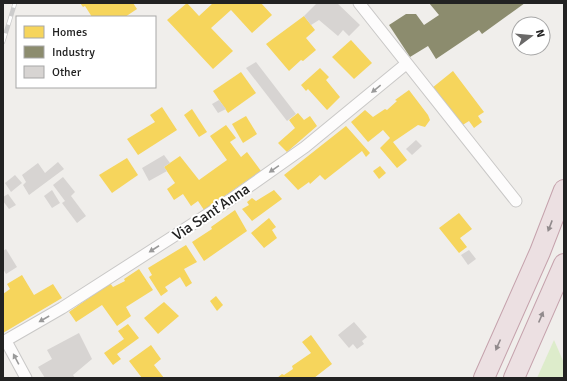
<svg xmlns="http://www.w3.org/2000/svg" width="567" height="381" viewBox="0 0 567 381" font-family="Signika,sans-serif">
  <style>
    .grass { fill: #ddeccb }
    .homes { fill: #f6d55c }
    .industry { fill: #8c8c6e }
    .building { fill: #d7d4d2 }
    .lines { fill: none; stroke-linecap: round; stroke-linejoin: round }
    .minor-casing { stroke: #c9c8c7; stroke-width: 13 }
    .motorway-casing { stroke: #c5a2ac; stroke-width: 22 }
    .minor { stroke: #fdfcfc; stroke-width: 11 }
    .motorway { stroke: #ece0e2; stroke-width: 20 }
    .rail-casing { stroke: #ccc; stroke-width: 4.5 }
    .rail { stroke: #fff; stroke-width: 3; stroke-dasharray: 9; stroke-linecap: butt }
    .oneway { fill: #9a9a9a }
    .oneway2 { fill: #918a8c }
    .labels { text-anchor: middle; stroke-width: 4; stroke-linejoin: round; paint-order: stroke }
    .street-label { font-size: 15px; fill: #222; stroke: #fff }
  </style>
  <rect width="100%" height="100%" fill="#f0eeeb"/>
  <path class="grass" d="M554 340 564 363V378H537Z"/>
  <g class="homes">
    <path d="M80 3H133L137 9 125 17H92L85 6 83 7Z"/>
    <path d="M187 3 199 16 213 3H261L272 15 252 33 231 10 211 28 233 51 213 69 167 20Z"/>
    <path d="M304 16 315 30 306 38 316 50 303 61 301 60 289 71 266 44Z"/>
    <path d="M351 40 372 63 354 79 332 57Z"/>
    <path d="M320 68 329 77 326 80 340 97 327 110 308 89 306 91 301 85Z"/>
    <path d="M453 71 484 112 478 116 482 122 474 128 469 121 461 126 432 88Z"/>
    <path d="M241 72 256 93 228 113 213 91Z"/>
    <path d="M409 90 428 115 430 120 425 127 418 125 393 142 407 160 397 168 380 148 390 138 383 130 368 142 351 122 365 110 373 117 385 109 387 110 397 101 395 100Z"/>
    <path d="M162 107 177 130 138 155 127 139 155 122 150 115Z"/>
    <path d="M192 109 207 132 199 137 184 115Z"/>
    <path d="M298 113 304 120 310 116 317 126 287 152 278 143 295 128 289 120Z"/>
    <path d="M246 116 257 134 243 143 232 124Z"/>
    <path d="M226 125 236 138 230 142 241 157 247 152 261 171 204 210 198 201 191 206 183 194 174 200 167 189 175 183 164 167 180 156 199 180 227 160 210 136Z"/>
    <path d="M346 126 370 153 366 157 362 151 325 180 320 175 310 184 309 182 298 190 284 175Z"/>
    <path d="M127 158 138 175 112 193 99 175Z"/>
    <path d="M380 166 386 173 379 179 373 171Z"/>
    <path d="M274 190 282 199 252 221 242 209 249 205 247 202 252 198 256 201Z"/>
    <path d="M235 210 247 231 204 261 192 242 212 229 211 227Z"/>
    <path d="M459 213 472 229 460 238 467 247 459 253 439 228Z"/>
    <path d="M269 218 276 227 272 230 277 238 264 248 251 233Z"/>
    <path d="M186 245 197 262 184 269 192 283 186 287 180 277 165 287 168 291 161 296 149 277 152 275 148 268Z"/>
    <path d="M139 269 153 290 126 307 131 316 117 326 102 305 76 322 69 312 110 283 113 287 125 281 124 279Z"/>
    <path d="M22 275 34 295 53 284 62 298 3 333V294L10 289 7 284Z"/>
    <path d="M216 296 223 305 217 311 210 301Z"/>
    <path d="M164 302 179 316 158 334 144 318Z"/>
    <path d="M128 324 139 338 117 354 121 359 113 365 104 353 124 339 118 331Z"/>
    <path d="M311 335 332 364 314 378H277L282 374 284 375 293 369 292 366 311 353 302 342Z"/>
    <path d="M151 345 161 359 154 365 164 378H142L129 361Z"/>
  </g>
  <path class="industry" d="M429 3H525L482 34 479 30 436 59 428 46 410 57 389 25 406 14H416L424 25 439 15Z"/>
  <g class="building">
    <path d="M317 3H337L360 25 349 36 343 30 338 36 319 20 311 25 304 16Z"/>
    <path d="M256 62 296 114 287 121 246 68Z"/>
    <path d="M219 100 226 109 218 113 212 104Z"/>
    <path d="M416 140 422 146 412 155 406 149Z"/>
    <path d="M164 155 170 163 164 167 167 171 149 181 142 168Z"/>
    <path d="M58 162 64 169 29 195 23 185 26 182 22 175 38 163 45 173Z"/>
    <path d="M15 175 22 183 11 192 5 183Z"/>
    <path d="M63 177 75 192 71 196 86 216 77 223 62 203 65 201 53 185Z"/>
    <path d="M52 190 60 203 52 208 44 196Z"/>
    <path d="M8 194 16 205 9 209 3 201V197Z"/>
    <path d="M6 249 17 267 6 274 3 269V251Z"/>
    <path d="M469 250 476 259 468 265 461 255Z"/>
    <path d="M354 322 367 337 362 341 364 344 357 349 353 344 349 348 338 335Z"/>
    <path d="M79 333 92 359 73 375 75 378H45L38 367 52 359 47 350Z"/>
  </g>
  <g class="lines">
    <g class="minor-casing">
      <g id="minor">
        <path d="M359 3 516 201"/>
        <path d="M6 341 26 378"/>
        <path d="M3 342 62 308 230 200 305 147 406 64"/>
      </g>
    </g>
    <g class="motorway-casing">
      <g id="motorway">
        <path d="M484 378 540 252 564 190"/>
        <path d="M514 378 564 264"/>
      </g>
    </g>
    <use href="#minor" class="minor"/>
    <use href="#motorway" class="motorway"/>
    <g class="rail-casing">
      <path id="rail" d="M3 42 15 3"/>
    </g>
    <use href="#rail" class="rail"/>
  </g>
  <defs><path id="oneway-solid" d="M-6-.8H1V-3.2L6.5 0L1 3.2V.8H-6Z"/></defs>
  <g class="oneway">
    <use href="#oneway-solid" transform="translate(376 89) rotate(141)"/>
    <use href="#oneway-solid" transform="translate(274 169) rotate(145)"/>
    <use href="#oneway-solid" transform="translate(154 249) rotate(147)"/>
    <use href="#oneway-solid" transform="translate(44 319) rotate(150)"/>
    <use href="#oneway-solid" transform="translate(16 359) rotate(-118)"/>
  </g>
  <g class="oneway2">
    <use href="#oneway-solid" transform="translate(550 226) rotate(111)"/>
    <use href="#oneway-solid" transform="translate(541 317) rotate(-67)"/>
    <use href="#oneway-solid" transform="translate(498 345) rotate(114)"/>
  </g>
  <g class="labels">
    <g class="street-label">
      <text transform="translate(211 212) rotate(-34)" y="5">Via Sant'Anna</text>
    </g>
  </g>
  <rect width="567" height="381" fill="none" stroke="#222222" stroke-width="8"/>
  <rect x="16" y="16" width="140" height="72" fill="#ffffff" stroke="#a7a7a7"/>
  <rect x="24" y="26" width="20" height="12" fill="#f6d55c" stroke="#a7a7a7"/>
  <text x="52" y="36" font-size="12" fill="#222222">Homes</text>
  <rect x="24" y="46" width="20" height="12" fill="#8c8c6e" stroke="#a7a7a7"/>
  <text x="52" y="56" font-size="12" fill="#222222">Industry</text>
  <rect x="24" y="66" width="20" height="12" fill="#d7d4d2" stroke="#a7a7a7"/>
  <text x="52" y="76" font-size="12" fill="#222222">Other</text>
  <g transform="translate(531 36) rotate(74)"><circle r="19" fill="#ffffff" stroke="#a7a7a7"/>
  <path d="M0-3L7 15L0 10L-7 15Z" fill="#6a6968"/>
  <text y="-6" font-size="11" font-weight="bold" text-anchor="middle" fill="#222222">N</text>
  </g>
</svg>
